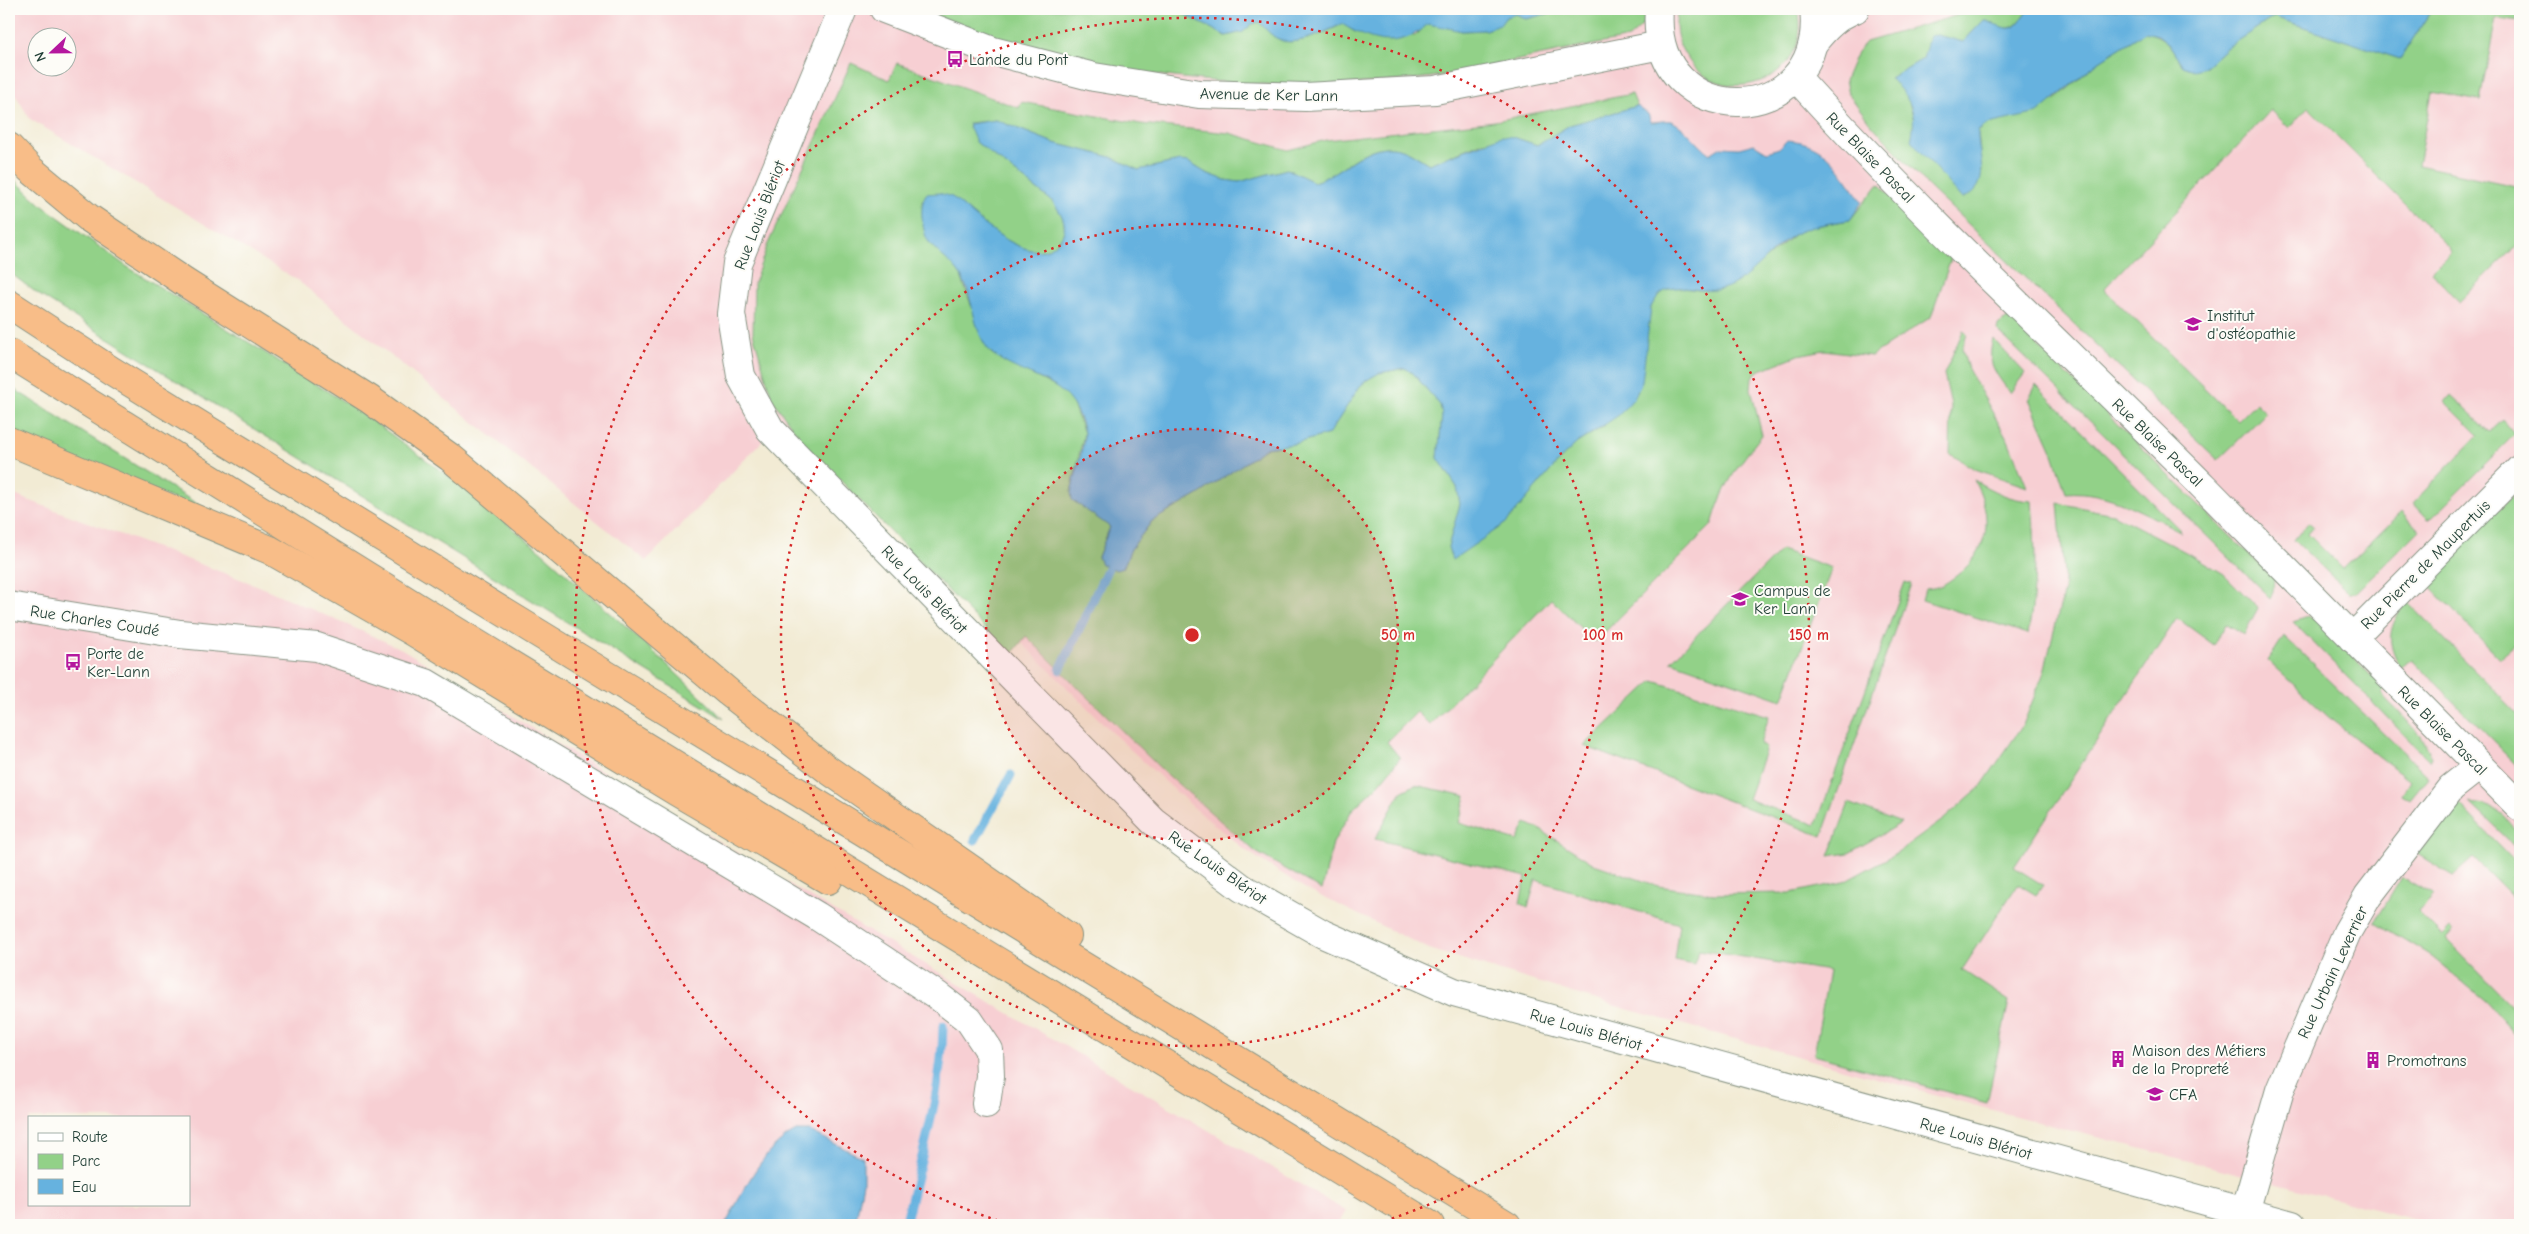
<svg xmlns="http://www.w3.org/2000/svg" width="2529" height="1234" viewBox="0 0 2529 1234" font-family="'Comic Neue',sans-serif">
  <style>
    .built { fill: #f7cfd3; fill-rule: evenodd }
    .green { fill: #92d188; stroke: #58875e }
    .water { fill: #66b2df; stroke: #42788a }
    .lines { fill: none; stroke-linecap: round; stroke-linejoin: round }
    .stream { stroke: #66b2df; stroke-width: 9 }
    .minor-casing { stroke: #889484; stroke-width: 30 }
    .highway-casing { stroke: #889484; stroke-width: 30 }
    .minor { stroke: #fff; stroke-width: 28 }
    .highway { stroke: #f8bd88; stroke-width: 28 }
    .ring { fill: none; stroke: #d62828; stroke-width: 2.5; stroke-dasharray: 2.5 5 }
    .labels { text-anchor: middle; stroke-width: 4; stroke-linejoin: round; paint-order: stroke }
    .poi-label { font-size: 16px; fill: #1f3d34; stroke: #fdfcf7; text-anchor: start }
    .street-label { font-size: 16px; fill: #1f3d34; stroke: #fdfcf7 }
    .centre { fill: #d62828; stroke: #fdfcf7; stroke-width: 2.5 }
    .ring-label { font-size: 15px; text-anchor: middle; font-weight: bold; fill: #d62828; stroke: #fdfcf7; stroke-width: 4; stroke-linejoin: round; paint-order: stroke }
  </style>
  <rect width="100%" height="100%" fill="#fdfcf7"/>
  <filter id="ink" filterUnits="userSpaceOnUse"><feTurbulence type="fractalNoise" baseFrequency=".02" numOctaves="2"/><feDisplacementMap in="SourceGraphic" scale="10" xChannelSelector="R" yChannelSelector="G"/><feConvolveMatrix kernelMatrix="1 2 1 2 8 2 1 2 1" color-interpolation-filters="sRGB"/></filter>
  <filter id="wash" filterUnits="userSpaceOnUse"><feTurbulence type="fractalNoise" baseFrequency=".0096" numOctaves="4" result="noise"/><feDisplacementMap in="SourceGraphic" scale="20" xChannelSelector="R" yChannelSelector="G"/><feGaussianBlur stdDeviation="1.12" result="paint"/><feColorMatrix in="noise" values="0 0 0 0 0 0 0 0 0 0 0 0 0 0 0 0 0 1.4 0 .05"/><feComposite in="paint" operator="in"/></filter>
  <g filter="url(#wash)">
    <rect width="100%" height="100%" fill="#f2ebd4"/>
    <g class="built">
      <path d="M9 9H2520V1225H2436L1977 1106 1612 1005 1429 949 1306 889 1245 850 1192 806 1119 739 1017 638 919 559 783 420 646 561 297 280 30 119 9 84ZM38 38H68V68H38Z"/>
      <path d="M9 493 259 586 402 649 785 882 1346 1211 1338 1225H9ZM29 1118H189V1205H29Z"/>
    </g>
    <g class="green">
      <path d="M916 9H1128L1151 13 1156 9H1174L1226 36 1243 32 1252 24 1259 21C1265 28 1271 36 1280 40 1297 47 1328 31 1343 24L1355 32 1415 36 1428 23 1462 31 1485 30 1499 25 1506 17 1516 14 1526 19 1567 9H1650L1641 27 1629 38C1586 46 1542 55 1499 64 1477 68 1454 74 1432 77 1257 98 1079 77 916 9Z"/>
      <path d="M1678 9H1798C1815 79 1720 116 1684 53 1676 40 1674 23 1678 9Z"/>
      <path d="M1979 9H2032C2027 11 2026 13 2023 17 2010 35 2002 27 1984 20L1963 42 1937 35 1923 59 1890 78 1907 95 1915 124 1982 172 1978 132 1987 124 2055 100 2098 62 2145 32C2168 37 2171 48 2183 66L2205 67 2226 48 2274 17 2400 59 2432 9H2520V21L2496 18 2480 101 2432 92 2418 165 2520 187V242L2459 302 2431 272 2451 252 2449 248 2308 107 2289 128 2271 110 2104 289 2238 421 2256 403 2266 413 2218 460 1928 186 1870 123 1848 93 1845 80 1857 52 1866 42Z"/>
      <path d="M851 63 889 80 897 63 1019 108 1021 102 1141 124 1229 133 1288 150 1326 140 1495 121 1632 94 1637 106 1570 125 1537 145 1513 137 1483 142 1429 164C1421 159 1411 152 1402 149 1367 138 1344 173 1314 182L1287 169 1239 182 1225 180 1206 173 1188 162 1180 161 1138 170 1111 157 1054 143 996 120 969 123 976 142 1052 201C1061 213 1070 225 1060 239 1035 276 974 215 952 197L922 200 923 217 937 251 950 261 961 276 983 340 992 354 1061 390 1072 402 1084 433 1071 492 1110 527 1098 557 1123 568 1131 549 1152 521 1198 495 1266 448 1293 444 1329 434 1360 386 1367 380 1379 373 1405 368 1413 373 1440 405 1442 415 1438 458 1457 487 1460 504 1448 547 1452 559 1506 523 1563 456 1577 443 1604 426 1646 342 1651 307 1655 299 1666 289 1673 287 1698 290 1722 289 1740 280 1795 234 1810 227 1850 220 1879 184 1952 256 1931 317 1871 356 1824 350 1798 355 1758 371 1752 377 1751 389 1762 435C1738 465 1722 487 1712 525L1595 642 1551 599 1430 725 1417 712 1387 742 1400 758 1379 784 1352 810 1333 843 1322 890 1256 852 1161 769 1026 636 1011 655 802 441 772 399 753 333 754 283 767 246Z"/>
      <path d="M9 175 43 206 126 266 359 411 462 486 543 553 654 652 724 719 186 387 38 294 9 272Z"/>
      <path d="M2009 317 2274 579 2273 591 2270 598 1997 330 1998 325Z"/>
      <path d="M1963 331 1967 334 1962 350 1968 369 2008 440 2027 487 1975 469 1950 454 1951 405 1944 374Z"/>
      <path d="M1993 339 2025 373 2010 393C1996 373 1986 365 1993 339Z"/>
      <path d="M2036 385 2182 532C2147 515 2107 489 2066 493L2051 448 2029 399Z"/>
      <path d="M9 386 218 517 9 433Z"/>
      <path d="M2451 395 2490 432 2503 420 2515 434 2429 520 2413 503 2478 435 2445 402Z"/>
      <path d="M1974 480C1993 491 2009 500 2032 501 2036 549 2037 586 2028 634L1922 600 1925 589C1940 588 1945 584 1956 576 1990 551 1994 516 1974 480Z"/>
      <path d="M2520 488V650L2514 645 2499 658 2426 582Z"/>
      <path d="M2058 503 2113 514 2197 558 2224 574 2258 608 2244 634 2226 624 2214 645 2177 618 2014 867 2043 885 2036 895 2018 884 1962 970 2009 1001 1987 1103 1814 1055 1829 971 1699 950 1694 964 1674 960 1679 924 1536 880 1528 907 1520 903 1526 877 1375 839 1401 792 1415 785 1466 796 1459 823 1517 841 1526 823 1539 829 1594 864 1658 886 1714 894 1790 893 1844 882 1899 852 1944 819 1982 785 2023 725 2044 672 2065 586Z"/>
      <path d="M2402 512 2419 530 2357 592H2348L2294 540 2308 522 2314 527 2308 534 2343 569Z"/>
      <path d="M1781 550 1832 568 1782 700 1671 661Z"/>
      <path d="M1905 582 1911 584 1822 836 1584 746 1653 681 1769 716 1760 744 1766 748 1748 799 1816 825Z"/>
      <path d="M2407 601 2520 716V768L2412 659 2401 669C2385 641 2388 627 2407 601Z"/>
      <path d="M2308 617 2317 620 2385 690 2381 694 2421 735 2432 757 2430 761 2293 622Z"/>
      <path d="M2284 636 2426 774 2428 778 2410 800 2402 795 2411 781 2333 721 2268 661Z"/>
      <path d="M1849 803 1901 823 1849 853 1829 856Z"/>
      <path d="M2470 803C2497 805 2503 815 2520 834V851Z"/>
      <path d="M2460 805 2520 867V905L2473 858 2453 876 2417 854 2443 822Z"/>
      <path d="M2402 877 2433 895 2418 912 2442 936 2450 928 2453 931 2446 939 2514 1008 2520 1002V1039L2487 1002 2431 956 2375 922Z"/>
    </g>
    <g class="water">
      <path d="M1174 9H1567L1526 19 1516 14 1506 17 1500 25 1485 30 1462 31 1428 24C1400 50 1372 43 1342 24 1327 31 1297 47 1280 40 1271 36 1265 28 1259 22L1252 24 1243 32 1226 36Z"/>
      <path d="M2032 9H2047L2064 14 2068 9H2432L2400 59 2274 17 2226 48 2205 67 2194 70 2183 66 2169 44 2158 35 2145 32 2098 62 2038 113 1988 124 1978 131C1977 157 1994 186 1962 199L1911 140C1918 111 1910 99 1890 78L1923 59 1929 36 1937 35 1963 42 1984 20C2011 30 2011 35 2028 10Z"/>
      <path d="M1637 106 1648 114 1651 122C1657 122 1665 120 1671 121 1685 126 1697 145 1710 154L1721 147 1739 148 1754 144 1767 152 1779 148 1787 140C1828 142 1842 173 1862 202L1850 220C1831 223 1811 225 1795 234 1769 249 1751 281 1722 289 1693 296 1668 273 1651 307L1642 382 1635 397 1619 415 1577 443 1563 456 1506 523 1452 560 1448 547 1460 504 1457 487 1438 458 1442 415 1440 405 1413 373 1405 368 1379 373 1367 380 1360 386 1329 434 1293 444 1266 448 1198 495 1152 521 1131 549 1123 568 1116 570 1101 564 1098 557 1110 527 1072 500 1071 492C1074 479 1085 444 1084 433 1083 425 1076 408 1071 402 1054 377 1017 374 994 355 972 337 975 299 961 276 953 262 930 249 926 237 922 225 919 205 926 194L939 193 952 197C974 215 1035 276 1060 239 1070 225 1061 213 1052 201L976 142 968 124 996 120 1054 143 1111 157 1138 170 1180 161 1188 162 1206 173 1225 180 1239 182 1287 169 1314 182C1344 173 1368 138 1402 149 1411 152 1420 159 1429 164L1502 136 1513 137 1537 145 1570 125Z"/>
      <path d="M796 1131H810L863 1158V1183L855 1225H725C744 1191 760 1150 796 1131Z"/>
    </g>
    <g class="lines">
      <g class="stream">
        <path d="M1060 670 1108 568"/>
        <path d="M975 840 1011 775"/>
        <path d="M905 1225C920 1160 942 1094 943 1026"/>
      </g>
    </g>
  </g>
  <g filter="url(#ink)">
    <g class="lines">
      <g class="minor-casing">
        <g id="minor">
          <path d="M843 9 737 263 731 314 741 376 770 429 1153 821 1242 888 1323 934 1454 992 2292 1225"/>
          <path d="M884 9 993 51 1094 77 1199 94 1305 97 1435 90 1661 45"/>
          <path d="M1659 9C1649 135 1828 131 1814 9"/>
          <path d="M1814 42C1826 27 1837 16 1855 9"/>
          <path d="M1796 77C1925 220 2068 351 2204 487 2310 593 2414 701 2520 807"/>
          <path d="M9 606 180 634 317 647 426 683 817 916 938 996 969 1020 989 1050 990 1076 986 1104"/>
          <path d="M2352 638 2520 469"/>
          <path d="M2245 1212 2280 1090 2347 932 2368 896 2451 788 2479 766"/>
        </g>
      </g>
      <g class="highway-casing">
        <g id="highway">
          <path d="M9 147 30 169 89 218 184 282 369 399 451 458 728 692 827 769 1067 936"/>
          <path d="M9 304 112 371 448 578 1507 1225"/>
          <path d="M9 353 423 611 1430 1225"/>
          <path d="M9 441 270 550 412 631 677 792 828 880"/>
        </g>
      </g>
      <use href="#minor" class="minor"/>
      <use href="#highway" class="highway"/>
    </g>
  </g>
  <circle cx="1192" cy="635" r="206" fill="#d62828" fill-opacity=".12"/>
  <g class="ring">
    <circle cx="1192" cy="635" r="206"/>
    <circle cx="1192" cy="635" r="411"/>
    <path d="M1012 1225A617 617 0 1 1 1372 1225"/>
  </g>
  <defs>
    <g id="bus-bare" transform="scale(1.35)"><path d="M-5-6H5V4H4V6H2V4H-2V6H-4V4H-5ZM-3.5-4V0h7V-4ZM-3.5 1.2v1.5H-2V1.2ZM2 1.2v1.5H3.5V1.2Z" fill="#b5179e" stroke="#fdfcf7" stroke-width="2.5" paint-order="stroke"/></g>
    <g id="university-bare" transform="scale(1.35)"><path d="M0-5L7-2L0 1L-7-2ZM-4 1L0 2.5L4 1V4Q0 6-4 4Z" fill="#b5179e" stroke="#fdfcf7" stroke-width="2.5" paint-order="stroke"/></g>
    <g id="building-bare" transform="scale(1.35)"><path d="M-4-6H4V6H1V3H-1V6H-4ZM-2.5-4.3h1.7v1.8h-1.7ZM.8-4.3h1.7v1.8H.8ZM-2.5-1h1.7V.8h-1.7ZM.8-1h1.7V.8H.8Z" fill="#b5179e" stroke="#fdfcf7" stroke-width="2.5" paint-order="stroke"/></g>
  </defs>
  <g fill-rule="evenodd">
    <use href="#bus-bare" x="955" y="59"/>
    <use href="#university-bare" x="2193" y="324"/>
    <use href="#university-bare" x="1740" y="599"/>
    <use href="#bus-bare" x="73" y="662"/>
    <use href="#building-bare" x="2118" y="1059"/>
    <use href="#building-bare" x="2373" y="1060"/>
    <use href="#university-bare" x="2155" y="1094"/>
  </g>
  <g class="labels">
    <g class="poi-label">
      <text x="969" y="65">Lande du Pont</text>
      <text x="2207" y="321">Institut<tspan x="2207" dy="18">d'ostéopathie</tspan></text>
      <text x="1754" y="596">Campus de<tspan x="1754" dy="18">Ker Lann</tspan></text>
      <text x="87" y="659">Porte de<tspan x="87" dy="18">Ker-Lann</tspan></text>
      <text x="2132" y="1056">Maison des Métiers<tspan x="2132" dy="18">de la Propreté</tspan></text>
      <text x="2387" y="1066">Promotrans</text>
      <text x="2169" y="1100">CFA</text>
    </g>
    <g class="street-label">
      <text transform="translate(1269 94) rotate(1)" y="6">Avenue de Ker Lann</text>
      <text transform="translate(1871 157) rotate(46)" y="6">Rue Blaise Pascal</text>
      <text transform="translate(759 215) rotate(-69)" y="6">Rue Louis Blériot</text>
      <text transform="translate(2158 442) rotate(44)" y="6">Rue Blaise Pascal</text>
      <text transform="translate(2425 564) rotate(-45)" y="6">Rue Pierre de Maupertuis</text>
      <text transform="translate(925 589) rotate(46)" y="6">Rue Louis Blériot</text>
      <text transform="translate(95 620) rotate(9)" y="6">Rue Charles Coudé</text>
      <text transform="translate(2443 730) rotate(45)" y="6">Rue Blaise Pascal</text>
      <text transform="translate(1218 867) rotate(35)" y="6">Rue Louis Blériot</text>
      <text transform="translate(2332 972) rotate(-65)" y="6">Rue Urbain Leverrier</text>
      <text transform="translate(1586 1029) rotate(16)" y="6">Rue Louis Blériot</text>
      <text transform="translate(1976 1138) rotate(16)" y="6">Rue Louis Blériot</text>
    </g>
  </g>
  <circle cx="1192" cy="635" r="8" class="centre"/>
  <g class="ring-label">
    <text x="1398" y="640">50 m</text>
    <text x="1603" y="640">100 m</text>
    <text x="1809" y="640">150 m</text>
  </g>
  <rect width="2529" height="1234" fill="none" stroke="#fdfcf7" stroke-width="30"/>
  <rect x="28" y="1116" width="162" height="90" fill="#fdfcf7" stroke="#a4b0a9"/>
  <rect x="38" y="1133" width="25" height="8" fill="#ffffff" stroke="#a4b0a9"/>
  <text x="72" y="1142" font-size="15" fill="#1f3d34">Route</text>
  <rect x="38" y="1154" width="25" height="15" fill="#92d188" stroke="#a4b0a9"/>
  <text x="72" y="1166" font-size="15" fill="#1f3d34">Parc</text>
  <rect x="38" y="1179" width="25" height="15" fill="#66b2df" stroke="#a4b0a9"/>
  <text x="72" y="1192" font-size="15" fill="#1f3d34">Eau</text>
  <g transform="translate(52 52) rotate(248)"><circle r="24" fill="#fdfcf7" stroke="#a4b0a9"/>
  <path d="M0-4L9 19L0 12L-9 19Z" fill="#b5179e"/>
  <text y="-8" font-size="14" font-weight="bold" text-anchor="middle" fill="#1f3d34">N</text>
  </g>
</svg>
